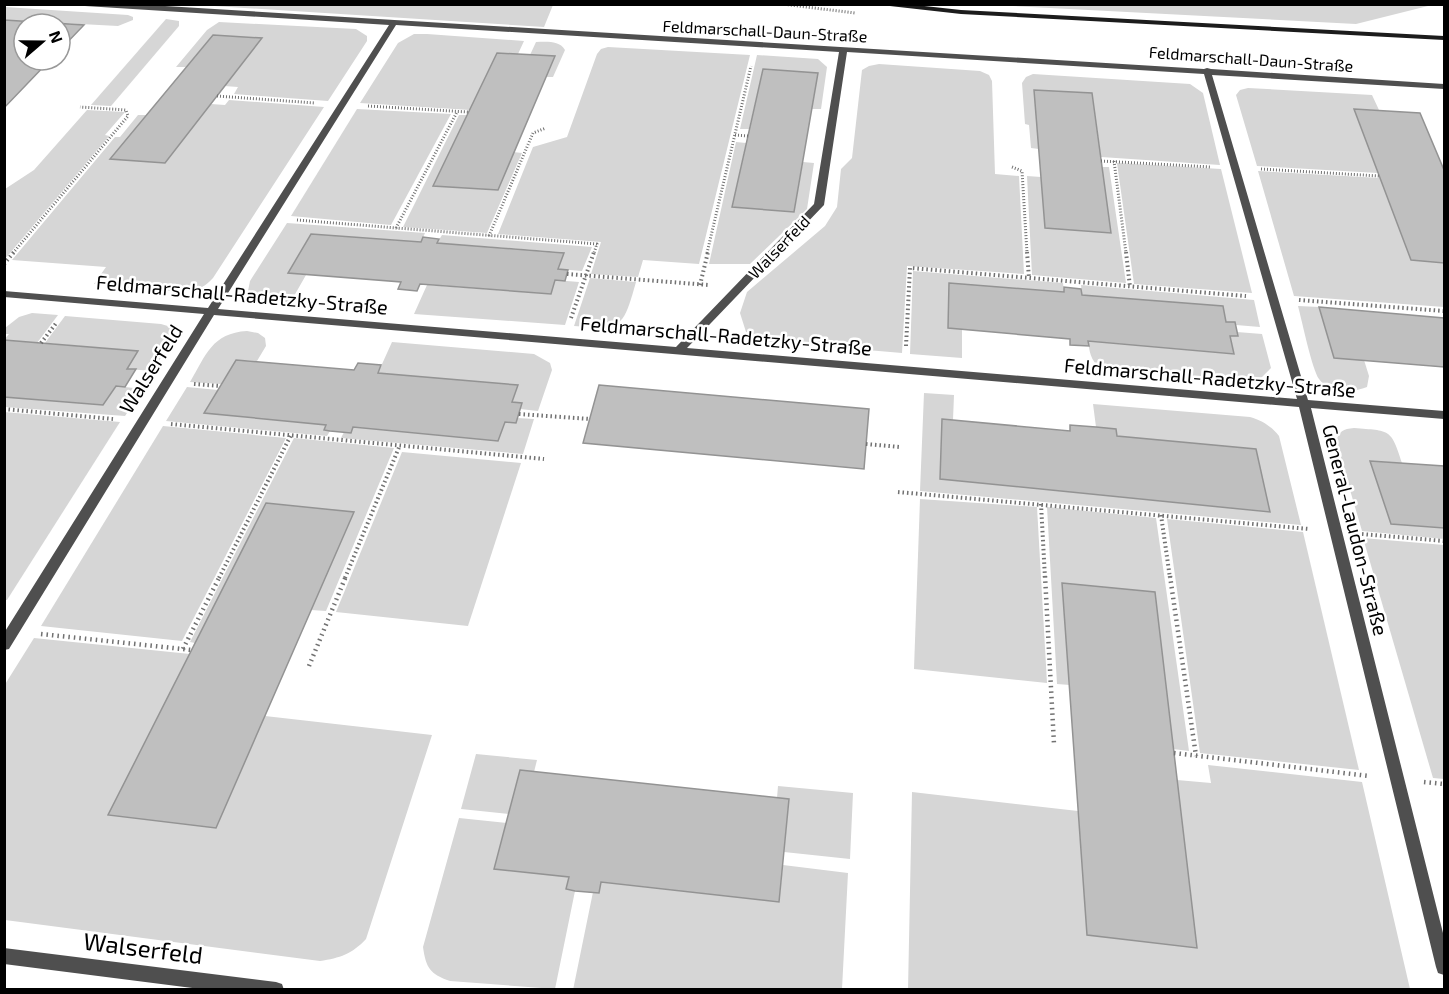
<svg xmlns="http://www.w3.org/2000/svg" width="1449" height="994" viewBox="0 0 1449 994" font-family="'Exo 2',sans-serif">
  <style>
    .green { fill: #d6d6d6 }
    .building { fill: #bfbfbf; stroke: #939393; stroke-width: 1.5 }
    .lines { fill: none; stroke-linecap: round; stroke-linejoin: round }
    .path-far2 { stroke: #717171; stroke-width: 3; stroke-dasharray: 1 2; stroke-linecap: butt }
    .path-far1 { stroke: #717171; stroke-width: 4; stroke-dasharray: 1.5 3; stroke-linecap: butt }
    .path { stroke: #717171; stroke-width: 4.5; stroke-dasharray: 1.5 4; stroke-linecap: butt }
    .lane { fill: #4f4f4f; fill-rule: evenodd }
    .secondary { fill: #1c1c1c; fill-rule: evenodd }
    .labels { text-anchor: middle; stroke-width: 5; stroke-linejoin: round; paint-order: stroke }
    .far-street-label { font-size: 16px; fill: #000; stroke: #fff }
    .street-label { font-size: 20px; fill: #000; stroke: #fff }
    .near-street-label { font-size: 24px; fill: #000; stroke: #fff }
  </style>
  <rect width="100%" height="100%" fill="#fff"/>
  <g class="green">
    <path d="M199 5 553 4V5L544 27Z"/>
    <path d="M992 5 1432 4V5L1356 24Z"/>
    <path d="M5 7 128 15 133 17V20L118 26 5 20Z"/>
    <path d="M166 19 179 21V26L111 106 91 105Z"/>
    <path d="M219 22 356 29 367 36V41L328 101 234 94 238 87 224 86 261 38 213 35 186 67H176L207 30Z"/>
    <path d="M414 34H427L524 41 518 54 497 53 470 110 360 103 398 43Z"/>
    <path d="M536 42C546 42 559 40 565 50L553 77H545L554 56 530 55Z"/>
    <path d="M608 47 750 55 699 264 643 260 638 277 591 274 601 242 498 234 533 147 567 137 597 54 601 49Z"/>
    <path d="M757 55 818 59 827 67 821 109H812L818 73 763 69 749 129H740Z"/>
    <path d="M879 64 980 71 989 75 992 81 995 174 1019 176 1024 274 907 266 902 353 761 341 746 332 740 313 747 292 825 226 837 207 841 169 852 158 862 70 869 66Z"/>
    <path d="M1033 74 1190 84 1203 93 1220 165 1101 157 1092 93 1035 90 1039 149 1031 148 1029 125 1025 124 1022 83 1026 77Z"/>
    <path d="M1248 88 1372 95 1379 110 1354 109 1378 173 1257 166 1236 95 1240 90Z"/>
    <path d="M229 100 324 107 213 278C210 281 206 285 202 287 182 297 119 286 94 284L106 267 12 260 115 137H120L138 115H146L111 159 165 163 211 104 225 105Z"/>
    <path d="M357 109 451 114 391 225 291 216Z"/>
    <path d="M87 110 125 112 105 135 109 136 5 259V189L34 170Z"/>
    <path d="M459 115H467L433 186 497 190 513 152 522 153 487 233 403 227Z"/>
    <path d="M736 142 746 143 732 207 794 212 803 162 814 163 807 209 750 264H709Z"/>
    <path d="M1117 163 1221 169 1252 293 1134 284Z"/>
    <path d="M1102 167H1109L1126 283 1032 275 1027 176 1041 177 1045 228 1111 233Z"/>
    <path d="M1258 171 1380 178 1411 260 1444 263V307L1294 296Z"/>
    <path d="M287 223 425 233 421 242 311 234 288 273 306 275 290 303 254 299 248 291 250 281Z"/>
    <path d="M442 235 592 247 582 271 558 269 563 252 437 243Z"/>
    <path d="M913 271 1063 283 1064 292 962 329V358L910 354Z"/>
    <path d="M590 278 636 282C623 328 622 330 574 326Z"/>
    <path d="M555 280 579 282 565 325 414 314 427 285 551 294Z"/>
    <path d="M1081 285 1254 300 1260 327 1236 325 1235 322H1226L1223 306 1082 295Z"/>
    <path d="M1298 306 1319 307 1334 357 1364 360 1369 376 1367 387C1353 393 1329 393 1319 379 1312 369 1302 321 1298 306Z"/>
    <path d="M32 313 58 315 37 343 4 340 9 334H5V328L19 317Z"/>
    <path d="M65 316 161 324 171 327 175 334 153 371 127 369 138 351 45 343Z"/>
    <path d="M247 331 258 333 265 338 266 346 257 361 236 360 221 384 190 382C206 355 212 333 247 331Z"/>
    <path d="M1237 332 1262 334 1271 368 1259 380 1105 371C1092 363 1090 356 1088 341L1233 354 1230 336H1238Z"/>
    <path d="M392 342 534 354 550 363 552 370 538 411 520 409 522 403 512 402 518 385 378 373Z"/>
    <path d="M116 386 143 389 125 416 5 407 4 397 103 405Z"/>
    <path d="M187 387 218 390 204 413 326 425 324 430 330 431 327 436 166 421Z"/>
    <path d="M924 393 954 395 953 420 942 419 940 479 1269 512 1256 449 1117 436 1116 429 1096 427 1093 404 1250 417C1263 421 1271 426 1279 436L1301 525 920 491Z"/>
    <path d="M4 412 120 422 7 600H4Z"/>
    <path d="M517 418 534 419 523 454 341 438 344 432 353 427 498 441 505 422Z"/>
    <path d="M163 426 286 438 182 641 41 626Z"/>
    <path d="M1354 428C1390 431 1391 428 1402 463L1370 461 1391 524 1444 528V539L1362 531 1336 442C1339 431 1343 429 1354 428Z"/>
    <path d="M294 438 394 448 326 611 311 610 354 512 266 503 195 643 190 642Z"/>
    <path d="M402 452 521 463 468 626 336 612Z"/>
    <path d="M920 499 1037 507 1047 683 914 669Z"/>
    <path d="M1047 507 1156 518 1189 751 1173 749 1154 592 1062 583 1070 685 1057 684Z"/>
    <path d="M1167 519 1303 532 1359 770 1200 753Z"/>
    <path d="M1363 538 1444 545V779L1433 778Z"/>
    <path d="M34 638 190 654 109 815 216 828 265 716 432 735 366 939C352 954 340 958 320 961L5 920 4 686Z"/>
    <path d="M476 754 537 760 534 772 509 814 461 809Z"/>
    <path d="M1208 765 1362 782 1410 989 908 990 912 792 1078 811 1087 934 1197 948 1177 780 1211 783Z"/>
    <path d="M778 786 853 793 850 859 784 852 789 800 777 798Z"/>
    <path d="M459 818 507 823 494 869 569 877 566 889 575 891 555 989 450 981C430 974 426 968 423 947Z"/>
    <path d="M783 865 848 873 842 989 573 990 593 892 599 893 601 882 779 902Z"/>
  </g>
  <g class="building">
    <path d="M4 20 84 25 60 50V24H24V60H50L4 108Z"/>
    <path d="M213 35 262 38 165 163 110 159Z"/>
    <path d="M497 53 555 56 498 190 433 186Z"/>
    <path d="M763 69 818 73 794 212 732 207Z"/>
    <path d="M1034 90 1092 93 1111 233 1045 228Z"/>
    <path d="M1354 109 1420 113 1444 170V263L1411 260Z"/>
    <path d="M311 234 421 242 423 237 439 239 437 243 564 253 558 269 568 270 565 281 555 280 551 294 420 284 417 291 398 289 401 282 288 273Z"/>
    <path d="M949 283 1064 292V287L1081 289 1082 295 1223 306 1226 322H1235L1238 336H1230L1234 354 1088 341 1089 346 1070 345V339L948 328Z"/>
    <path d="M1319 307 1444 318V367L1334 358Z"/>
    <path d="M4 340 138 351 127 369H136L125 387 116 386 103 405 4 397Z"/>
    <path d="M236 360 354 370 358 363 381 365 378 373 518 385 512 402 522 403 516 423 505 422 498 441 353 427 351 433 330 431 324 430 326 425 204 413Z"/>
    <path d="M599 385 869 409 864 469 583 443Z"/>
    <path d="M942 419 1070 431V425L1096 427 1116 429 1117 436 1256 449 1270 512 940 479Z"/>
    <path d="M1370 461 1444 466V528L1391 524Z"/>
    <path d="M266 503 354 512 216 828 108 815Z"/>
    <path d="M1062 583 1155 592 1197 948 1087 935Z"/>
    <path d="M520 770 789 799 779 902 601 882 599 893 575 891 566 889 569 877 494 869Z"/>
  </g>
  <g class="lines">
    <g class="path-far2">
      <path d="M782 4 855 13"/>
      <path d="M217 96 315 103"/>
      <path d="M368 106 468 112"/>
      <path d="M735 135 748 136"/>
      <path d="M1101 161 1211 167"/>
      <path d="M1114 161 1126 253"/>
      <path d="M1012 167 1022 171 1027 253"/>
      <path d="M1261 169 1379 176"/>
      <path d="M297 220 597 244 594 253"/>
      <path d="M396 228 457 112"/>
      <path d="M489 236 533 133 546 128"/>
      <path d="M13 253 128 116 126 110 80 107"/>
      <path d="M707 253 751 66"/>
    </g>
    <g class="path-far1">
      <path d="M1027 252 1029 278"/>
      <path d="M1126 252 1130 287"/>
      <path d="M4 264 14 252"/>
      <path d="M567 274 709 285"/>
      <path d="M700 285 708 252"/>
      <path d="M1299 300 1444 311"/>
      <path d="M571 318 594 252"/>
      <path d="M41 343 57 322"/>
      <path d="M906 346 910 268 1246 296"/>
      <path d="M194 384 220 386"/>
      <path d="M4 409 113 419"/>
      <path d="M519 414 590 419"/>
      <path d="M171 424 544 459"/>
      <path d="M866 444 900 447"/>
      <path d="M898 492 1309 529"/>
      <path d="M1041 504 1045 578"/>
      <path d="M1161 515 1170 578"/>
      <path d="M1362 534 1444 541"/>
      <path d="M219 578 291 435"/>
      <path d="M345 578 400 445"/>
    </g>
    <g class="path">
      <path d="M1045 576 1054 744"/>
      <path d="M1170 576 1196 756"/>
      <path d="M41 634 192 650"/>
      <path d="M183 649 220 576"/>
      <path d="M309 666 346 576"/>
      <path d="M1174 753 1369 776"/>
      <path d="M1424 782 1444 784"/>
    </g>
    <g class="lane">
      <path d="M81 4H132L1204 69 1207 68 1211 69 1444 84V89L1212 75 1308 400 1444 411V419L1311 408 1444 937V975L1438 973 1436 967 1299 407 214 315 9 649 4 650V633L204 314 4 297V291L208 308 389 25 85 6ZM396 25 839 52 814 204 676 347 218 309ZM847 52 1204 74 1297 399 687 348 824 205Z"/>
      <path d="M4 948 276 982 282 984 284 990H208L4 964Z"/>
    </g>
    <path class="secondary" d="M872 4H906L961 10 1444 36V40L961 14Z"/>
  </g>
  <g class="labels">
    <g class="far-street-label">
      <text transform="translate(765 31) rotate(3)" y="6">Feldmarschall-Daun-Straße</text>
      <text transform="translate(1251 59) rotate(4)" y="6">Feldmarschall-Daun-Straße</text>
      <text transform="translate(779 247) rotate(-46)" y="6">Walserfeld</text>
    </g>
    <g class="street-label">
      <text transform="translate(242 295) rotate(5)" y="7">Feldmarschall-Radetzky-Straße</text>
      <text transform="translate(726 336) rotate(5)" y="7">Feldmarschall-Radetzky-Straße</text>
      <text transform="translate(151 369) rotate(-58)" y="7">Walserfeld</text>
      <text transform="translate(1210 378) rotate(5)" y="7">Feldmarschall-Radetzky-Straße</text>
      <text transform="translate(1355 530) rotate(76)" y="7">General-Laudon-Straße</text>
    </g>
    <g class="near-street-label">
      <text transform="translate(143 949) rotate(7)" y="8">Walserfeld</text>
    </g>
  </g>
  <rect width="1449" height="994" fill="none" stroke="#000000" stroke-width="12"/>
  <g transform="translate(42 42) rotate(70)"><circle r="28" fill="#ffffff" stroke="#999999" stroke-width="1.5"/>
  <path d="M0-4.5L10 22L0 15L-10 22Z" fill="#000000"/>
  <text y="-9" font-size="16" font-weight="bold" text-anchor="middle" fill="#000000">N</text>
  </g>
</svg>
